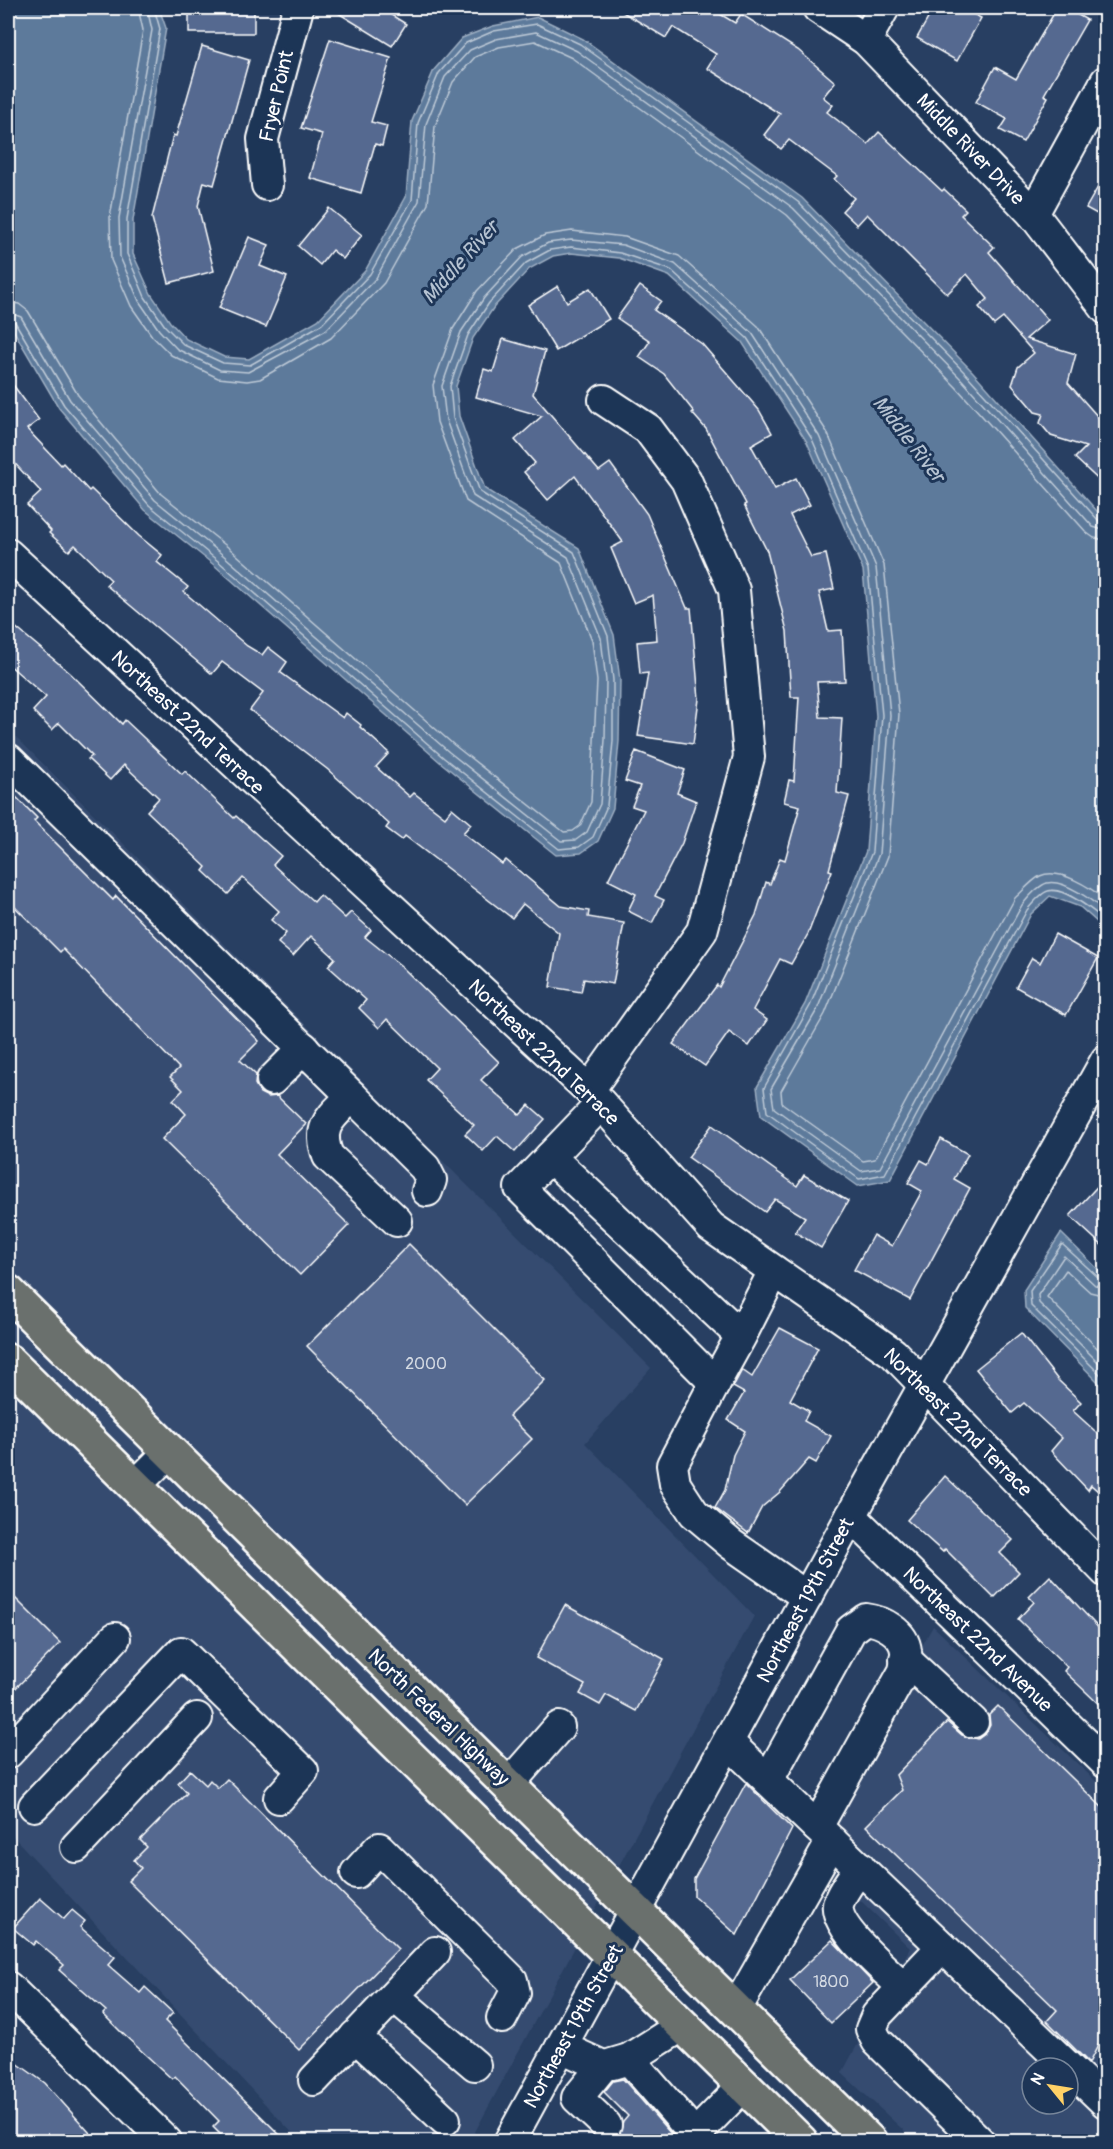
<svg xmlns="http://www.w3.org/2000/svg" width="1113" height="2149" viewBox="0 0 1113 2149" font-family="Pangolin,sans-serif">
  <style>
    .built { fill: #364c70; fill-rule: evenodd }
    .water { fill: #5d7a9b; stroke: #9eafc3; stroke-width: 1.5 }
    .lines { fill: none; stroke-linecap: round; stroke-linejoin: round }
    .shore { stroke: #becad7; stroke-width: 1.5 }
    .building { fill: #556990; stroke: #fff; stroke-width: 1.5 }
    .minor-casing { stroke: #fff; stroke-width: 34 }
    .major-casing { stroke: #fff; stroke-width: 38 }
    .minor { stroke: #1d3557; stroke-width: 30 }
    .major { stroke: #6b706d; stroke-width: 33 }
    .labels { text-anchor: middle; stroke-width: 6; stroke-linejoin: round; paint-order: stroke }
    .number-label { font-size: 16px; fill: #d4dae3 }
    .street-label { font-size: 20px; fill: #fff; stroke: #1d3557 }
    .water-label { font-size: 21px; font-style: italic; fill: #b6c3d2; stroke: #1d3557 }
  </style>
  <rect width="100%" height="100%" fill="#283f62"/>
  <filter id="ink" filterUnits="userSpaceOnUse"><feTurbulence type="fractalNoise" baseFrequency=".0167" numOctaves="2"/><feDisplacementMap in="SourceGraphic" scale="12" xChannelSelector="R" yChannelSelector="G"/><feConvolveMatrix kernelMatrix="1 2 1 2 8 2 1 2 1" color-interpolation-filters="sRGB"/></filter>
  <g filter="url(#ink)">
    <g class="built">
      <path d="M8 729 651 1368 585 1443 754 1616 470 2141H300L8 1831Z"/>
      <path d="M933 1626 1105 1790V2141H915L842 2073 910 1948 809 1851ZM1032 2068H1068V2104H1032Z"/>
    </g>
    <g class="water">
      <path d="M8 8H159L166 28 133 220V254L151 294 170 322 186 339 224 357 249 359 318 320 365 271 406 197 412 121 434 70 462 38 493 26 538 17 583 39 802 198 973 372 1105 520V929L1080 907 1050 896 1031 914 890 1180 858 1186 761 1116 757 1087 805 1004 866 851 876 716 863 570 807 442 742 342 669 276 619 258 571 253 553 256 529 269 494 307 473 338 456 386 459 416 485 489 579 548 614 635 620 680 619 741 613 808 598 841 581 853 556 855 440 762 214 565 145 510 59 408 8 321Z"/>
      <path d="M1061 1233 1105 1276V1389L1025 1308 1024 1290Z"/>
    </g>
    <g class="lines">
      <g class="shore">
        <path d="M138 8 143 30 110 217 111 260 131 306 152 336 171 355 218 378 247 381 260 379 331 338 384 283 428 204 435 126 453 82 475 57 499 47 535 41 572 58 787 215 956 387 1087 533 1094 538 1106 540"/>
        <path d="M147 8 152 30 119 218 120 257 139 301 159 330 177 349 220 370 248 372 326 330 376 278 419 201 426 124 445 77 470 50 496 39 536 32 577 51 793 208 963 381 1093 527 1106 531"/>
        <path d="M154 8 160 29 127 219V254L145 297 165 326 184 345 223 363 250 365 322 324 370 274 412 200 418 123 439 73 466 43 494 31 537 24 580 44 798 202 968 376 1099 521 1106 524"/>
        <path d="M8 302 19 304 28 311 78 395 161 494 229 548 454 745 564 832 573 831 580 826 591 802 597 681 592 640 561 563 466 501 437 422 433 385 453 329 477 291 517 249 545 235 572 231 625 237 679 256 758 326 827 432 884 565 899 714 888 856 825 1014 781 1091 782 1103 863 1161 875 1159 1015 898C1023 891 1031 881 1040 876 1060 867 1091 888 1106 900"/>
        <path d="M8 312 21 317 70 400 155 500 223 555 449 752 561 841 576 840 587 832 600 804 605 740 606 681 601 638 568 557 473 496 446 420 442 386 461 332 484 298 522 257 548 243 571 240 623 245 675 264 752 333 819 436 876 567 890 715 879 854 817 1010 771 1089 774 1108 861 1171 880 1168 1022 905C1028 898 1037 886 1047 883 1064 879 1093 901 1106 912"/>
        <path d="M8 319 15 322 64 405 149 505 218 561 444 758 559 849 579 847 593 837 607 806 613 741V680L608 636 574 552 480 492 453 418 450 386 468 335 489 303 526 263 550 250 571 247 620 253 671 270 747 338 812 439 868 569 882 715 872 852 810 1006 764 1088 767 1112 859 1179 885 1174 1027 910C1032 904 1041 893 1048 891 1064 886 1095 912 1106 921"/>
        <path d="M1106 1280 1099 1278 1062 1244 1030 1291 1031 1306 1106 1380"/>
        <path d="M1106 1287 1095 1285 1064 1256 1038 1295 1039 1303 1106 1370"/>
        <path d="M1106 1296 1090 1292 1066 1270 1047 1297 1106 1357"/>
      </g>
    </g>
    <g class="building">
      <rect x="189" y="8" width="65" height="25"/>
      <path d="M330 8H391L388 13 406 24 392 46Z"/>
      <path d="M616 8H690L701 15 706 8H710L735 23 741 14 798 50 835 82 823 97 833 105 827 112 868 144 879 132 942 191 944 189 966 210 961 215 994 247 989 252 1048 320 1026 339 1076 354 1068 383 1106 426V487L1075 458 1086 447 1051 436 1040 423 1043 414 1035 412 1012 385 1018 367 1034 353 1003 318 994 325 979 307 988 299 967 274 947 294 867 214 857 225 842 211 854 198 834 179 837 176 789 140 781 149 764 135 780 114 707 68 716 54 673 27 666 38Z"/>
      <path d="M934 8H977L973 14 981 18 957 61 917 38Z"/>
      <path d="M1057 8H1066L1087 20 1044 95 1048 97 1023 142 1000 130 1007 119 976 102 995 67 1016 79Z"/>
      <path d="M330 39 391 58 371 122 387 126 382 146 375 144 361 193 310 178 322 134 301 128Z"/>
      <path d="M202 46 249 60 214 185 204 182 198 206 214 271 169 283 152 218 173 135 176 136Z"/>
      <path d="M1106 173V219L1086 208Z"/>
      <path d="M329 208 362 235 343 259 332 250 320 265 298 246Z"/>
      <path d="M249 237 269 245 260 266 287 277 266 327 219 308Z"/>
      <path d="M558 286 567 302 590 288 609 319 556 351 528 305Z"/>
      <path d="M640 286 661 301 654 310 702 344 759 410 772 433 751 445 775 489 796 478 810 505 790 515 811 557 826 554 834 589 819 592 828 631 842 630 845 681 817 682 820 717 842 718 837 793 849 796 829 870 832 871 808 934 791 964 780 959 753 1010 767 1020 749 1046 729 1032 705 1066 673 1044 717 985 719 987 756 915 766 882 770 884 780 858 785 860 800 806 784 802 789 780 794 781 799 697H791L787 631 767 551 744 505 746 504 706 429 692 413 694 412 664 374 639 357 650 341 617 318Z"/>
      <path d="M503 339 545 351 533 394 599 471 610 463 647 514 687 608H691L699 699 693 744 638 736 648 673 640 674 637 642 657 640 653 595 634 603 611 548 623 542 575 476 548 500 524 472 535 463 515 440 542 416 476 397 484 369 493 372Z"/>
      <path d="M8 378 39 420 27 429 61 465 63 463 89 491 91 489 139 536 162 555 157 562 188 587 184 592 247 646 262 655 268 647 287 662 280 672 343 718 346 713 361 725 360 727 389 753 376 767 410 797 414 793 445 817 452 808 471 824 463 833 502 864 506 860 561 906 589 911 588 917 624 923 613 984 584 979 581 992 550 987 559 933 523 904 512 918 405 836 402 840 386 828 389 824 327 769 250 710 263 693 222 662 212 674 106 585 111 580 75 545 69 551 49 533 51 531 27 505 41 492 8 456Z"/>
      <path d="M8 621 70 673 122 724 125 720 182 774 185 771 234 818 236 816 281 856 273 865 314 902 320 895 345 918 351 912 371 930 365 937 400 965 499 1062 481 1080 520 1115 529 1105 545 1119 515 1152 497 1136 483 1151 465 1134 474 1125 426 1080 437 1068 387 1019 379 1028 359 1008 366 1000 328 966 335 958 311 936 293 956 278 943 286 933 271 920 279 911 243 878 228 894 203 871 206 867 147 811 159 798 124 765 110 780 88 759 92 756 59 723 52 730 33 711 46 697 8 664Z"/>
      <path d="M636 751 685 770 677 793 696 801 682 843 655 896 664 900 652 923 628 911 636 894 608 880 644 810 632 806 640 786 625 781Z"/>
      <path d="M8 789 37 818 34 821 113 900 116 896 259 1041 240 1060 256 1075 255 1084 260 1093 268 1097 277 1096 306 1124 277 1154 349 1225 300 1275 162 1139 186 1114 173 1100 183 1090 170 1077 179 1068 63 949 60 952 8 900Z"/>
      <path d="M1055 934 1098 958 1066 1015 1016 987 1032 958 1040 963Z"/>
      <path d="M712 1125 797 1186 804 1175 848 1201 821 1248 795 1232 805 1217 775 1199 765 1212 688 1157Z"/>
      <path d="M941 1139 968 1154 954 1179 970 1188 910 1300 854 1270 873 1235 892 1246 922 1191 908 1183 921 1160 928 1164Z"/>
      <path d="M1106 1177V1249L1070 1216Z"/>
      <path d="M409 1244 545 1380 509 1416 532 1439 465 1505 307 1346Z"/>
      <path d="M780 1328 818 1348 790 1400 809 1411 804 1421 831 1436 816 1463 809 1459 780 1492 762 1507 748 1533 715 1508 725 1490 733 1455 745 1431 728 1420 744 1393 733 1387 742 1370 752 1377Z"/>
      <path d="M1021 1333 1058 1380 1081 1402 1073 1411 1106 1441V1498L1091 1485 1088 1490 1051 1451 1062 1438 1024 1403 1012 1413 976 1369Z"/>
      <path d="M945 1476 1013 1540 1000 1553 1019 1572 994 1598 945 1549 943 1552 907 1520Z"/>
      <path d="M1050 1576 1106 1636V1711L1064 1671 1067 1667 1018 1619 1034 1602 1029 1597Z"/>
      <path d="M8 1591 60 1643 8 1696Z"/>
      <path d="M565 1605 664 1659 636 1711 606 1695 600 1705 580 1694 585 1685 536 1658Z"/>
      <path d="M998 1706 1106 1811V2030L1089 2063 1047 2021 1057 2010 866 1826 902 1790 896 1775 947 1722 962 1735 978 1739 986 1733 990 1725 989 1715Z"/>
      <path d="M190 1770 206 1785 210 1780 218 1788 227 1779 398 1949 299 2050 128 1881 141 1868 134 1860 147 1847 140 1840 187 1793 178 1783Z"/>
      <path d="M746 1783 792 1829 737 1935 694 1896V1879Z"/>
      <path d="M40 1898 64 1919 72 1910 85 1921 80 1927 115 1957 108 1965 140 1993 145 1987 173 2013 165 2021 287 2142H228L213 2127 219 2121 175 2076 172 2079 122 2033 103 2014 106 2011 59 1970 64 1965 36 1941 33 1945 13 1928Z"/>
      <path d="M832 1940 873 1983 831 2023 790 1980Z"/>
      <path d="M14 2061 45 2083 98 2142H15L8 2136V2070Z"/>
      <path d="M623 2079 678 2142H611L619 2136 623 2122 628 2116 604 2092 613 2081Z"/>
    </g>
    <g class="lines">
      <g class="minor-casing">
        <g id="minor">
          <path d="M818 8 866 40 1033 214 1106 309"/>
          <path d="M866 40 884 8"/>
          <path d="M267 185 263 139 298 8"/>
          <path d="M1033 214 1106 81"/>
          <path d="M8 554 589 1090 711 1227 893 1353 1106 1572"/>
          <path d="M8 759 352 1096"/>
          <path d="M272 1080 304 1048"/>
          <path d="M589 1090 702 931 749 757 734 590 686 480 648 429 604 400"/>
          <path d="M550 1157 601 1104"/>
          <path d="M397 1221 328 1156C316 1125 332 1117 352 1096L425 1168 431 1180 427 1191"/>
          <path d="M741 1336 715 1383 520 1188 550 1157 741 1336 774 1271"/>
          <path d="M715 1383 672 1465 675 1484 694 1513 731 1544 807 1597"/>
          <path d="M135 1486 169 1452"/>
          <path d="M851 1516 1106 1763"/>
          <path d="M905 1659 973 1722"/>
          <path d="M728 1742 1106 2103"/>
          <path d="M8 1753 115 1638"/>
          <path d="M768 1780 851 1630 866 1619C882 1621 904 1632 906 1651 907 1657 905 1665 904 1671L817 1827"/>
          <path d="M508 1785 559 1727"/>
          <path d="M34 1806 181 1652 303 1771 279 1798"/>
          <path d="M76 1847 197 1718"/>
          <path d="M860 1867C853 1878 841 1892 838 1904 834 1928 886 1970 903 1987"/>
          <path d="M356 1873 379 1848 512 1980 515 1993 502 2018"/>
          <path d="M942 1947 877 2015 871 2029 877 2041 980 2142"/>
          <path d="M8 1987 167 2142"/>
          <path d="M394 1996 475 2065"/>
          <path d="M736 2009 832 1841"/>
          <path d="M355 2036 445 2120"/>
          <path d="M561 2047 603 2066 577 2098 606 2125"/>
          <path d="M629 2059 701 2142"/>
          <path d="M612 2064 629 2059 683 2025"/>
          <path d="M314 2080 435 1952"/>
          <path d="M695 2135 744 2085"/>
          <path d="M509 2142 851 1516 1106 1060"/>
        </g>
      </g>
      <g class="major-casing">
        <g id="major">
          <path d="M8 1292 870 2142"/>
          <path d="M8 1361 801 2142"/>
        </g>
      </g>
      <use href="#minor" class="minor"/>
      <use href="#major" class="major"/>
    </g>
  </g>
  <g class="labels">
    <g class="number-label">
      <text x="426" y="1369">2000</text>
      <text x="831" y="1987">1800</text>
    </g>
    <g class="street-label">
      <text transform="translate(276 96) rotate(-77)" y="7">Fryer Point</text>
      <text transform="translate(971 149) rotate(46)" y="7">Middle River Drive</text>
      <text transform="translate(188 722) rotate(43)" y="7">Northeast 22nd Terrace</text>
      <text transform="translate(544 1052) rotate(44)" y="7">Northeast 22nd Terrace</text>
      <text transform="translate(958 1422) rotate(45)" y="7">Northeast 22nd Terrace</text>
      <text transform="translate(805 1600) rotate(-62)" y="7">Northeast 19th Street</text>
      <text transform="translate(978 1639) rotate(44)" y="7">Northeast 22nd Avenue</text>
      <text transform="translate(439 1717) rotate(44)" y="7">North Federal Highway</text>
      <text transform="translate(573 2026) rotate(-61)" y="7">Northeast 19th Street</text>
    </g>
    <g class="water-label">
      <text transform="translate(460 262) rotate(-48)" y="7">Middle River</text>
      <text transform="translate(909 439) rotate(52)" y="7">Middle River</text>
    </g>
  </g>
  <rect width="1113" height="2149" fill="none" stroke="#1d3557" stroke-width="30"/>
  <rect x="15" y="15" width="1083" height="2119" fill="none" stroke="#fff" stroke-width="2" filter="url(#ink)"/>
  <g transform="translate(1050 2086) rotate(300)"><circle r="28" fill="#1d3557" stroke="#77869a" stroke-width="1.5"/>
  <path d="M0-4.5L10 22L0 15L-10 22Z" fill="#ffd166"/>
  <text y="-9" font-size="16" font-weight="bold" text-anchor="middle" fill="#ffffff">N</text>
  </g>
</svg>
